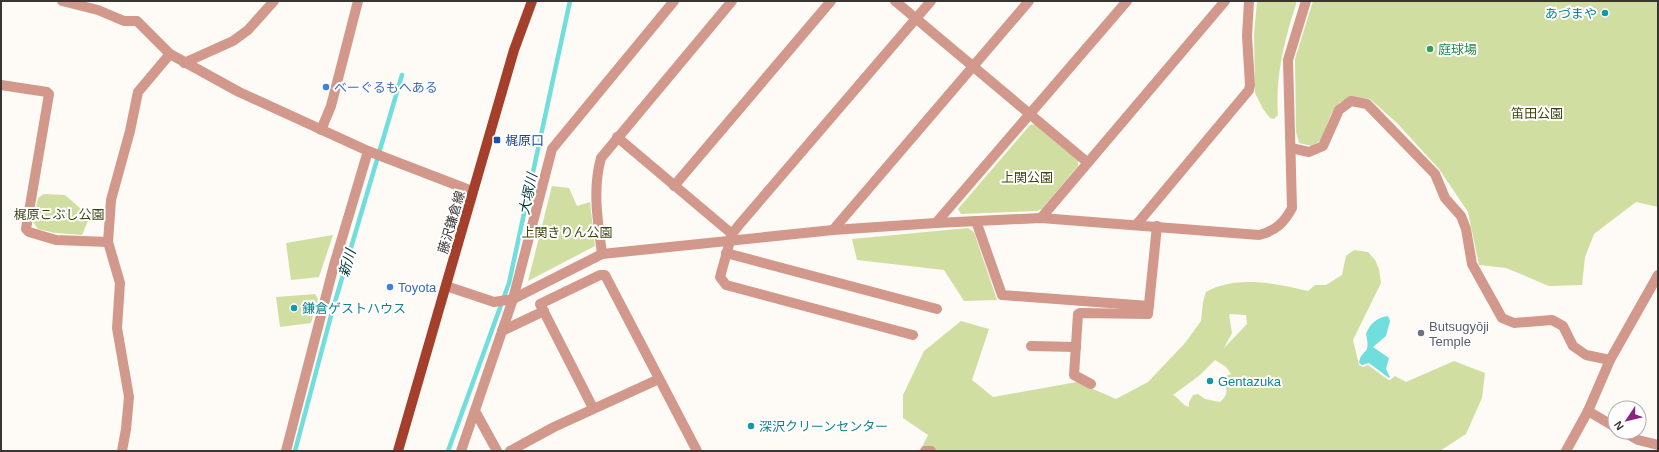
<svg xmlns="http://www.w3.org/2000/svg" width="1659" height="452" viewBox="0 0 1659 452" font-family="Helvetica,'Noto Sans JP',sans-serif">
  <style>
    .green { fill: #d1dea1; fill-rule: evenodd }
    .water { fill: #71dede }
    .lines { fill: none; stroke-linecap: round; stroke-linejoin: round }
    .stream { stroke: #71dede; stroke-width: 4.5 }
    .minor { stroke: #d1988b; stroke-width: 10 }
    .major { stroke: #a33f2b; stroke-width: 10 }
    .culture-dot { fill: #0f9aa8; stroke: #fff; stroke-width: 1.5 }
    .leisure-dot { fill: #2e9e5b; stroke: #fff; stroke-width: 1.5 }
    .shop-dot { fill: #3f7fe0; stroke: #fff; stroke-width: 1.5 }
    .transit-dot { fill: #1a4fb4; stroke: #fff; stroke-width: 1.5 }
    .worship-dot { fill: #6b7280; stroke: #fff; stroke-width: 1.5 }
    .labels { text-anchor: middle; stroke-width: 4; stroke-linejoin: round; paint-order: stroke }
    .culture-label { font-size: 13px; fill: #0d838f; stroke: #fff; text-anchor: start }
    .leisure-label { font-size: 13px; fill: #27864d; stroke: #fff; text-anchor: start }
    .shop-label { font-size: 13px; fill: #366cbe; stroke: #fff; text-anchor: start }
    .park-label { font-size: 13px; fill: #3d460c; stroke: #fff }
    .transit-label { font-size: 13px; fill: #164399; stroke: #fff; text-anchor: start }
    .street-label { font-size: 13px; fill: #383532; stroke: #fff }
    .worship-label { font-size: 13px; fill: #5b616d; stroke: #fff; text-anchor: start }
    .water-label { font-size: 14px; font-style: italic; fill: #023a3a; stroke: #fff }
  </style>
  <rect width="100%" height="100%" fill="#fefaf6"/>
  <g class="green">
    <path d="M1257 1H1297C1285 38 1275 76 1278 115L1274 119 1270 118 1263 109 1255 93 1254 34Z"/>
    <path d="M1313 1H1658V207L1636 202 1594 234 1585 257 1582 285 1549 286 1506 268 1479 265 1468 212 1439 169 1397 123 1370 99 1354 97 1340 102 1331 114 1321 140 1312 146 1299 143 1296 132 1295 59Z"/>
    <path d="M1036 124 1078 160V166L1042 209 1037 211 961 214 958 209 1030 125Z"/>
    <path d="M552 186 569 188 577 206 590 202 595 246 528 281Z"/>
    <path d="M44 194 65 195 81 209 88 221 82 235 55 233 38 229 33 222 38 198Z"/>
    <path d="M968 228 974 232 997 300 964 301 944 270 857 260 852 239Z"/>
    <path d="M333 235 319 277 291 280 286 243Z"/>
    <path d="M1354 250 1368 252 1375 260 1379 269 1381 283 1353 340 1359 365 1363 367 1368 365 1387 379 1390 380 1395 376 1406 382 1454 361 1485 373 1482 398 1466 434 1440 451H920L928 435 903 418V395L924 351 961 321 989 329 972 380 993 397 1077 382 1116 399 1148 382 1185 343 1201 321 1203 302 1206 292C1235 275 1276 283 1308 291L1315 285H1326L1342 275 1346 256ZM1229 314 1246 315 1247 324 1224 348 1232 333ZM1215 360 1226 367 1231 374 1226 376C1223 389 1232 391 1220 402L1205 399 1198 394 1193 395 1189 402V407C1183 406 1179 398 1173 395L1200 375Z"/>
    <path d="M315 294 318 299 311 323 280 327 276 297Z"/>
  </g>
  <path class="water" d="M1388 316 1390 321 1386 336 1373 347 1389 358 1386 369 1390 377 1389 378 1369 363 1362 365 1359 363C1362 347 1371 357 1366 334 1369 325 1377 317 1388 316Z"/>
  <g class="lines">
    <g class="stream">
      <path d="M295 451 332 312 402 75"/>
      <path d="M448 451 509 283 570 1"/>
    </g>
    <g class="minor">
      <path d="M62 1 98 10 124 21H137L170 54 239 92 368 151 472 191"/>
      <path d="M895 1 1087 162"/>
      <path d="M184 63 233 41 248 30 274 1"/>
      <path d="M1 85 47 92 49 94 26 229 29 232 56 240 108 242"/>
      <path d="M321 130 331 106 358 1"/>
      <path d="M617 137 732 234"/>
      <path d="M1291 148 1309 152 1323 146 1339 110 1351 101 1367 104 1435 174 1445 198 1461 216 1466 229 1472 264 1502 318 1514 323 1552 320 1563 326 1573 346 1586 355 1610 360"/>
      <path d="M674 186 831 1"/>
      <path d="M1041 218 1225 1"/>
      <path d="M976 221 1002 295 1149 306"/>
      <path d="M936 223 1127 1"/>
      <path d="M1137 224 1249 90 1250 85 1247 36 1249 1"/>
      <path d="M833 230 1029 1"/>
      <path d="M726 253 937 309"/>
      <path d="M602 254C598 222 592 190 601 158L732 1"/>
      <path d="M446 286 494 302 513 299 602 254 833 230 936 223 1041 218 1259 235C1275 231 1284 223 1292 208L1288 60 1306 1"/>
      <path d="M502 331 544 311"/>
      <path d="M913 335 726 285 720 277 732 234 739 225 931 1"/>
      <path d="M1031 346 1076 347"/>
      <path d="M1091 384 1074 375 1078 314 1080 313 1148 314 1157 226"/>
      <path d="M593 408 540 304 600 275H605L697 451"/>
      <path d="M475 411 497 451"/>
      <path d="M1588 411 1615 427"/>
      <path d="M1624 432 1638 440 1658 445"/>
      <path d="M122 451 126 429 129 397 117 328 120 283 108 242 111 200 130 131 138 92 170 54"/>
      <path d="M286 451 334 265 368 151"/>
      <path d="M461 451 513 299 552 149 674 1"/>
      <path d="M510 451 554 427 659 379"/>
      <path d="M925 451H931"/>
      <path d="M1566 451 1588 411 1610 360 1658 275"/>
    </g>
    <path class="major" d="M398 451 514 50 532 1"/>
  </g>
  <g class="culture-dot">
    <circle cx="1605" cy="13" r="4"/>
    <circle cx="294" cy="308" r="4"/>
    <circle cx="1210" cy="381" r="4"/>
    <circle cx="751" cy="426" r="4"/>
  </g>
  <circle class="leisure-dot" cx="1430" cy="49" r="4"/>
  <g class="shop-dot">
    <circle cx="326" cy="87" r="4"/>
    <circle cx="390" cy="287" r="4"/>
  </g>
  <rect class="transit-dot" x="493" y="136" width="8" height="8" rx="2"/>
  <circle class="worship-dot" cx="1421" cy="333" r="4"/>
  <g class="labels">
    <g class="culture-label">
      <text x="1597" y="18" text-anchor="end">あづまや</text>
      <text x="302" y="313">鎌倉ゲストハウス</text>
      <text x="1218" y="386">Gentazuka</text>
      <text x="759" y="431">深沢クリーンセンター</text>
    </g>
    <g class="leisure-label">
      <text x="1438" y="54">庭球場</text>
    </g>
    <g class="shop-label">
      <text x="334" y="92">べーぐるもへある</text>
      <text x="398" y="292">Toyota</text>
    </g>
    <g class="park-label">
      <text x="1537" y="118">笛田公園</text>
      <text x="1027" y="182">上関公園</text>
      <text x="59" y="219">梶原こぶし公園</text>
      <text x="567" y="237">上関きりん公園</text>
    </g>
    <g class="transit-label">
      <text x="505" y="145">梶原口</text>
    </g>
    <g class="street-label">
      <text transform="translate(451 222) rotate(-74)" y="5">藤沢鎌倉線</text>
    </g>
    <g class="worship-label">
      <text x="1429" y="331">Butsugyōji<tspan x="1429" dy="15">Temple</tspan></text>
    </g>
    <g class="water-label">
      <text transform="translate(528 194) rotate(-78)" y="5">大塚川</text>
      <text transform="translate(347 263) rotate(-74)" y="5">新川</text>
    </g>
  </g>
  <rect width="1659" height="452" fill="none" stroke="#383532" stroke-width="4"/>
  <g transform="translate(1627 420) rotate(235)"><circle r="19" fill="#ffffff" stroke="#afaead"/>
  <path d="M0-3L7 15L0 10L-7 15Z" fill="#8d2083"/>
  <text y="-6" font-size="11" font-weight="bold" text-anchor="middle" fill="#383532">N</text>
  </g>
</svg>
